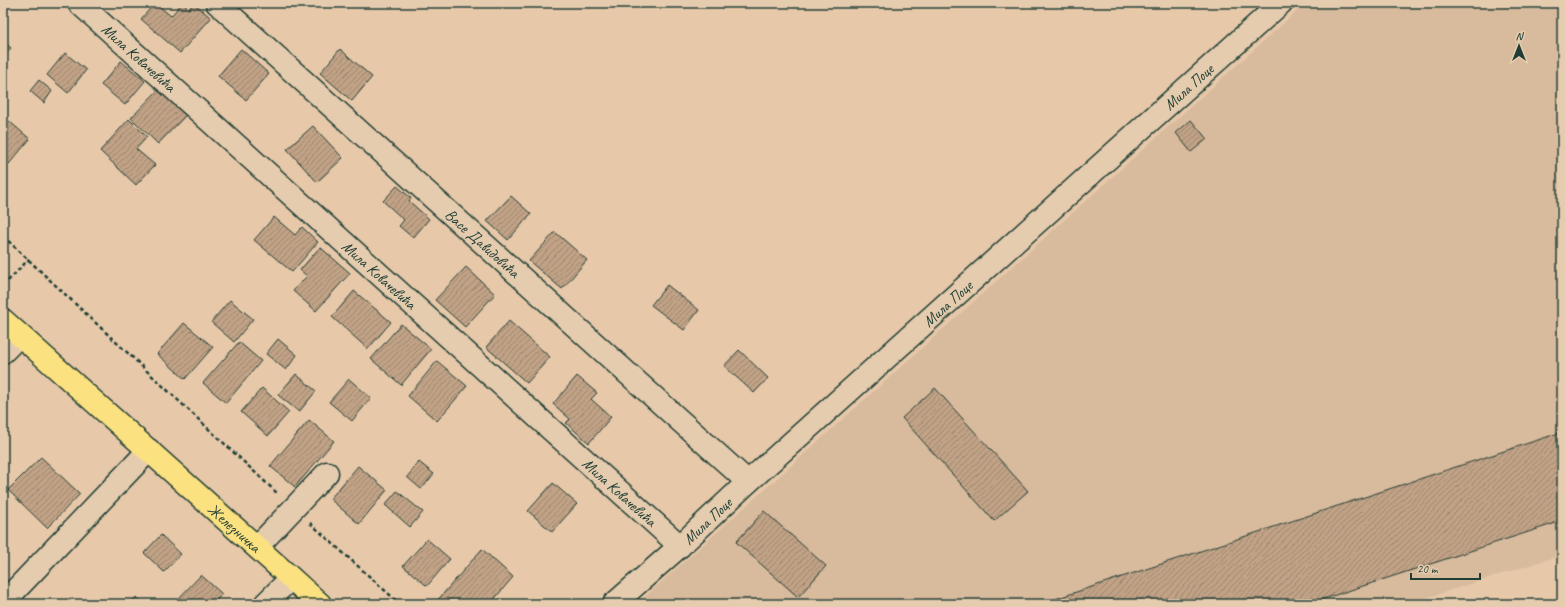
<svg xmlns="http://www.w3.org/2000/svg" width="1565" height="607" viewBox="0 0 1565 607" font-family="Caveat,sans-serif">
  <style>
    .built { fill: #d8ba9d }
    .building { fill: url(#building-hatch); stroke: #1f3d34 }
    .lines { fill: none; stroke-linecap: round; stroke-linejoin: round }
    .minor-casing { stroke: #1f3d34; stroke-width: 25 }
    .major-casing { stroke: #1f3d34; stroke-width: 25 }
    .path { stroke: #1f3d34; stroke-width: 2.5; stroke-dasharray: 4 3; stroke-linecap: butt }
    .minor { stroke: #e6ccae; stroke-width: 22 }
    .major { stroke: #fbe180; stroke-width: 22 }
    .labels { text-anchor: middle; stroke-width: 3; stroke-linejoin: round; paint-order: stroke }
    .street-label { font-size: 16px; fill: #1f3d34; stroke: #e6ccae }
  </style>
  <defs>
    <pattern id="building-hatch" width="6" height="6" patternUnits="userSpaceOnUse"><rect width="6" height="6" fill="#c1a286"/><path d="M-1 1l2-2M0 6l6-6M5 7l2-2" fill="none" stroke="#9c856e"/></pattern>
  </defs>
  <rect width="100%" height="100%" fill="#e7c9aa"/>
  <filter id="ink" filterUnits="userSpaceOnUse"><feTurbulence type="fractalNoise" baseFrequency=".025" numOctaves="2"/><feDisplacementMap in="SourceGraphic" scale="8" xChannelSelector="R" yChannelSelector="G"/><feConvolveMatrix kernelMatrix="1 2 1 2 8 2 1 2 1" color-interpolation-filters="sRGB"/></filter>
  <g filter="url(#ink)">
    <path class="built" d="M1306 3H1562V555L1407 604H637Z"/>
    <g class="building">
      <path d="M155 3 171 16 182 3 189 9 194 3 211 18 180 53 141 19Z"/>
      <path d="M3 41 11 48 3 57Z"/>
      <path d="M241 49 269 74 246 100 218 76Z"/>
      <path d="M340 49 372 77 352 101 320 73Z"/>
      <path d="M65 53 86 70 68 93 47 75Z"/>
      <path d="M121 61 145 81 125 105 101 85Z"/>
      <path d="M39 80 52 91 44 103 30 91Z"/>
      <path d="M161 87 188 113 158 144 131 118Z"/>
      <path d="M3 116 30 139 9 164 3 159Z"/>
      <path d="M129 119 147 137 136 149 155 165 136 185 100 151Z"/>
      <path d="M1191 120 1207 139 1191 152 1176 133Z"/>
      <path d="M313 126 343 158 317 182 287 149Z"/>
      <path d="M397 186 411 198 409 201 429 219 413 238 399 226 404 220 383 201Z"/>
      <path d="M511 196 531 214 508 240 487 221Z"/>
      <path d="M274 217 295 235 302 227 318 242 292 272 254 240Z"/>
      <path d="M555 232 587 260 562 289 529 261Z"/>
      <path d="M320 247 350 273 316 311 293 291 307 276 300 270Z"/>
      <path d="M466 267 495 294 465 327 435 300Z"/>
      <path d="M667 285 699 310 684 330 651 305Z"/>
      <path d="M354 291 391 322 368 349 332 317Z"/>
      <path d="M230 300 253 319 234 342 211 322Z"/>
      <path d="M509 321 550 357 527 383 486 347Z"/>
      <path d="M184 323 213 347 185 379 157 354Z"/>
      <path d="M401 324 431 349 401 385 371 359Z"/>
      <path d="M278 339 297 355 286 370 266 354Z"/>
      <path d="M239 342 261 361 226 403 203 383Z"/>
      <path d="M739 350 768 378 754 393 724 366Z"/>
      <path d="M437 361 467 386 437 421 408 396Z"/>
      <path d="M296 374 316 391 299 412 278 395Z"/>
      <path d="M577 376 597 393 591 399 611 417 589 443 566 423 570 419 553 404Z"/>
      <path d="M349 379 371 398 352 421 329 402Z"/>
      <path d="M262 388 289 412 268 436 241 412Z"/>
      <path d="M935 388 1028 491 994 521 902 418Z"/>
      <path d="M309 420 334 441 295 487 270 466Z"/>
      <path d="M1562 432V521L1308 604H1047L1046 602Z"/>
      <path d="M41 457 80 494 47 528 8 490Z"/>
      <path d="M419 462 434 474 421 489 407 477Z"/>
      <path d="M358 466 387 490 359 524 330 499Z"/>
      <path d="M553 483 577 504 552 532 528 511Z"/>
      <path d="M397 491 423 512 410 527 385 505Z"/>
      <path d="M764 511 826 566 798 597 736 542Z"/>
      <path d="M161 535 181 554 164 572 144 553Z"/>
      <path d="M427 539 450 559 427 586 403 566Z"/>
      <path d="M482 549 513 577 490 604H438L436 602Z"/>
      <path d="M201 575 222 594 213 604H185L179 598Z"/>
      <path d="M136 597 144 604H130Z"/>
    </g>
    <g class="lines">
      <g class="minor-casing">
        <g id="minor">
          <path id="s1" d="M79 3 680 546"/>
          <path id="s2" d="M217 3 748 482"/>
          <path d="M3 352 19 336"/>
          <path d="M257 547 327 473"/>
          <path d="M3 603 149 450"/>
          <path d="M265 604 291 578"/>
          <path id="s3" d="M614 604 680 546 748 482 1281 3"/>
        </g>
      </g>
      <g class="major-casing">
        <g id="major">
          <path id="s4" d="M3 320 320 604"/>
        </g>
      </g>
      <g class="path">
        <path d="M3 236 277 493"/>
        <path d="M3 286 29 259"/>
        <path d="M310 523 400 604"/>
      </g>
      <use href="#minor" class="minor"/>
      <use href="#major" class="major"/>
    </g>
  </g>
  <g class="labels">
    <g class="street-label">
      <text dy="6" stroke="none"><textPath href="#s1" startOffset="81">Мила Ковачевића</textPath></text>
      <text dy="6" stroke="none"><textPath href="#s3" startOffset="773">Мила Поце</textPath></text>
      <text dy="6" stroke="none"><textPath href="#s2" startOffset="358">Васе Давидовића</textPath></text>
      <text dy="6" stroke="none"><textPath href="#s1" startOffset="405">Мила Ковачевића</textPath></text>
      <text dy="6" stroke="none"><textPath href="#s3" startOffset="449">Мила Поце</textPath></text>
      <text dy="6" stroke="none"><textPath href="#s1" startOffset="729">Мила Ковачевића</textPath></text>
      <text dy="6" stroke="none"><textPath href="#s3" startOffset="125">Мила Поце</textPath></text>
      <text dy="6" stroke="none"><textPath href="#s4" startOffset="311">Железничка</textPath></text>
    </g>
  </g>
  <rect width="1565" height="607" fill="none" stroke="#e6ccae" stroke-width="16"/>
  <rect x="8" y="8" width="1549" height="591" fill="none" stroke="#1f3d34" stroke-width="1.5" filter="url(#ink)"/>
  <g transform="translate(1519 46)" stroke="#e6ccae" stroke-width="3" paint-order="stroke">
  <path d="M0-3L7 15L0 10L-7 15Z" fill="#1f3d34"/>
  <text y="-6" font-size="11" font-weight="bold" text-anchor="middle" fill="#1f3d34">N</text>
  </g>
  <path d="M1411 573v6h69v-6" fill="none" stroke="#1f3d34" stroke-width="2"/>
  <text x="1417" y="573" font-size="12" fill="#1f3d34" stroke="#e6ccae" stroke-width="3" paint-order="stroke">20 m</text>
</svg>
